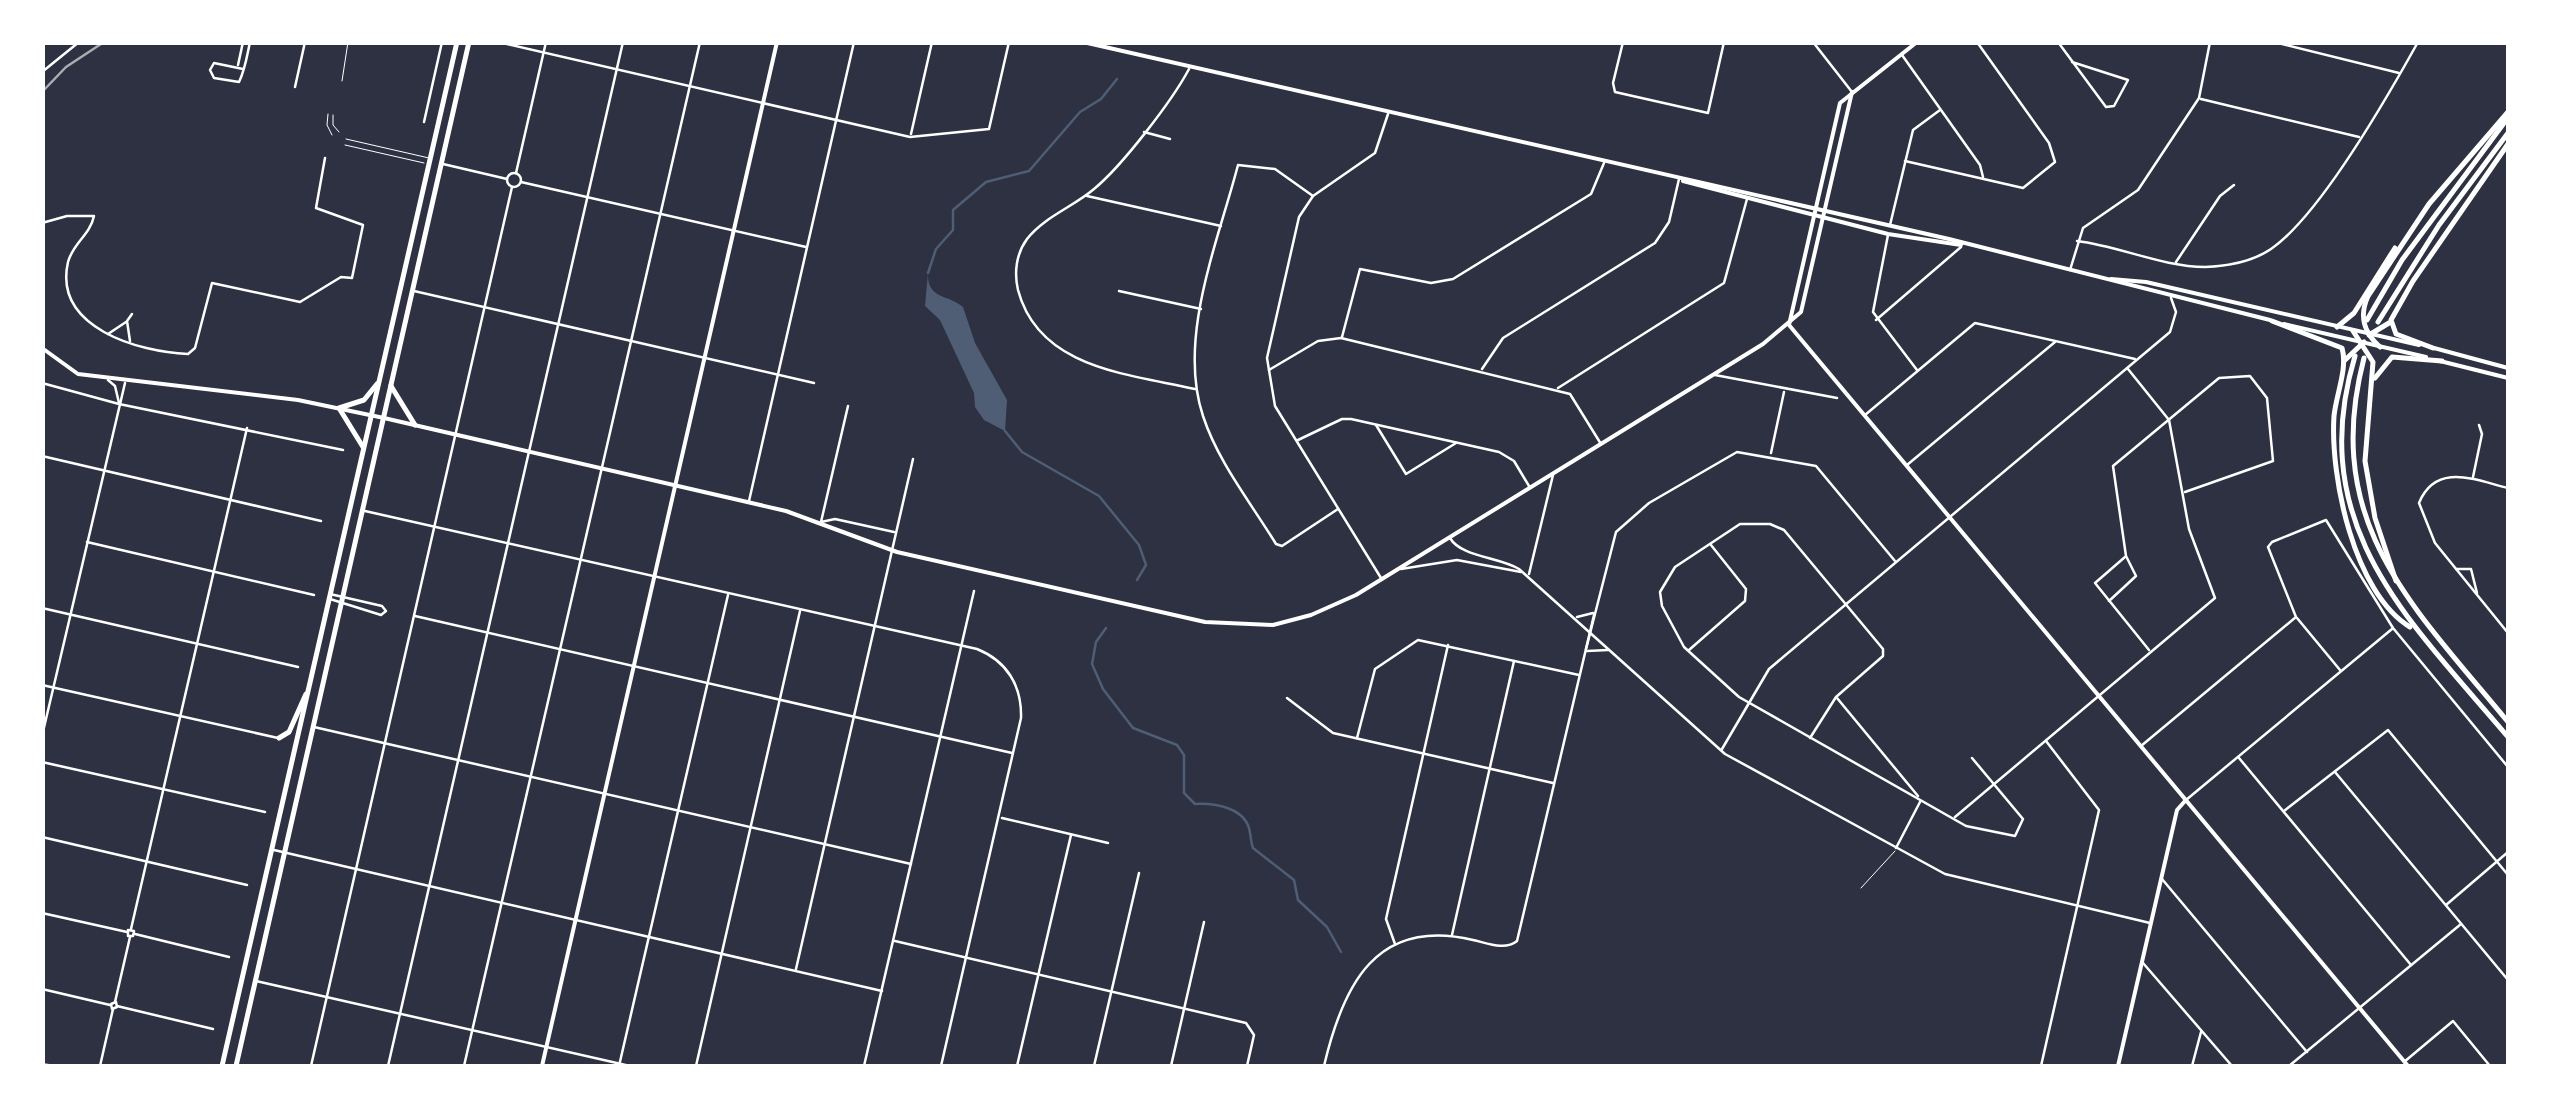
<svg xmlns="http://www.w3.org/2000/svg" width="2551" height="1109" viewBox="0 0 2551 1109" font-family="'Crimson Pro',serif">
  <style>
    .water { fill: #4f5d75 }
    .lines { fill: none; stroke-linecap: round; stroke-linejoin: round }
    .stream { stroke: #4f5d75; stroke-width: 2.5 }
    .service { stroke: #fff; stroke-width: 1 }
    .minor { stroke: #fff; stroke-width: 2.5 }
    .tertiary { stroke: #fff; stroke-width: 4 }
    .secondary { stroke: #fff; stroke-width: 4 }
    .primary { stroke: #fff; stroke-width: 5 }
    .trunk { stroke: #fff; stroke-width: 5 }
    .tram { stroke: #abadb3; stroke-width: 2.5 }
  </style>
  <rect width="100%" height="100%" fill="#2d3142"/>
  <path class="water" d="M928 273C927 299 947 294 963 307L975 343 1007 400 1005 431 984 420 975 407 974 393 940 320 925 306Z"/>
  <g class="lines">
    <g class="stream">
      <path d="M928 273 936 249 953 230V210L986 182 1029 171 1080 112 1101 99 1117 79"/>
      <path d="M1005 431 1022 452 1099 496 1139 545 1146 565 1137 580"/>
      <path d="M1106 628 1096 642 1092 664 1103 689 1133 728 1177 745 1184 755V793L1195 804C1216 803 1247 808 1250 833 1251 838 1251 843 1253 848L1294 880 1298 900 1327 927 1341 952"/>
    </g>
    <g class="service">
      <path d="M342 81 348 42"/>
      <path d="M328 114 327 125 332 135"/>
      <path d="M333 115V125L339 132"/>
      <path d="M346 139 429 158"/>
      <path d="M345 145 424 163"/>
      <path d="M1861 888 1895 851"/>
    </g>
    <g class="minor">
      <path d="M1623 42 1613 83 1615 92 1708 113 1724 42"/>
      <path d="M1813 42 1852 92"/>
      <path d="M2058 42 2106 107 2114 106 2128 80 2072 62"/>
      <path d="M2274 42 2399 73"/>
      <path d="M507 44 910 137 989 129 1009 42"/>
      <path d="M1902 55 1980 165 1983 177"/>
      <path d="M238 65 243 42"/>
      <path d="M243 69 214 63 210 70 214 78 239 82C245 70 247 56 250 42"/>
      <path d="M1189 69C1172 101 1122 166 1094 189 1073 207 1044 217 1027 239 1016 254 1014 273 1018 290 1039 369 1129 374 1195 389"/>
      <path d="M42 72 79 42"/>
      <path d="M295 87 305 42"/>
      <path d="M2201 99 2359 137"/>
      <path d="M424 122 442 42"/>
      <path d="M1144 132 1170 139"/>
      <path d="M911 134 932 42"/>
      <path d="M1905 161 2023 188 2055 162 2049 143 1977 42"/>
      <path d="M443 164 507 179"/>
      <circle cx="514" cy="180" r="7"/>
      <path d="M516 173 546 42"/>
      <path d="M521 182 806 247"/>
      <path d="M1087 196 1221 226"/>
      <path d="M1313 196 1275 169 1238 165C1218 242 1177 338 1203 416 1218 462 1251 503 1276 544L1282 546 1338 509"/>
      <path d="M42 223 67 216H94C90 235 73 243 68 262 53 328 139 352 188 354L195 348 212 283 300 302 341 277 352 278 363 225 316 208 325 158"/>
      <path d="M1890 225 1913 130 1940 110"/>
      <path d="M1888 235 1873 312 1917 370"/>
      <path d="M2077 241C2119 246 2163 267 2205 267 2228 266 2252 262 2271 249 2319 216 2388 96 2418 42"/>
      <path d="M2176 262 2220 196 2234 185"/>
      <path d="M2070 270 2083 228 2138 190 2199 98 2210 42"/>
      <path d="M414 291 814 383"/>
      <path d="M1119 291 1201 309"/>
      <path d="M1876 320 1961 247"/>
      <path d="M108 334 126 322"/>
      <path d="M1342 337 1360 269 1431 283 1453 279 1591 194 1604 163"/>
      <path d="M130 341 127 321 132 314"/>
      <path d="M1482 369 1503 338 1655 243 1669 222 1679 179"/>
      <path d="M1269 370 1318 341 1341 338 1570 394 1601 444"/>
      <path d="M1715 375 1837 398"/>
      <path d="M108 380 115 386 119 403"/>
      <path d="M42 383 119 404 343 450"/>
      <path d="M1558 388 1724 283 1747 199"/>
      <path d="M848 406 821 522 835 519 894 532"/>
      <path d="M1865 415 1975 323 2135 359"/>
      <path d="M1376 425 1406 474 1456 443"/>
      <path d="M1298 440 1342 419H1351L1499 452 1514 461 1529 486"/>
      <path d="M1771 453 1784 392"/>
      <path d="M42 456 321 521"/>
      <path d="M1907 465 2055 342"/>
      <path d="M2473 477 2482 434 2479 425"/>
      <path d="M2508 488C2475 480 2436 462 2419 503L2435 543 2508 633"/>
      <path d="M749 501 854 42"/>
      <path d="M365 511 977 649C1007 661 1022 686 1021 718L941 1066"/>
      <path d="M1450 538C1461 557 1499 557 1519 569L1725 754 1945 874 2150 923"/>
      <path d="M87 542 314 595"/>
      <path d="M2125 557 2095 583 2149 650"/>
      <path d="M1401 569 1457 560 1521 572"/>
      <path d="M2456 569H2471L2477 593"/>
      <path d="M1529 574 1553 475"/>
      <path d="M1381 578 1275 406 1267 358 1299 217 1313 196 1375 153 1388 114"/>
      <path d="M330 599 381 615 386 611 382 606 330 594"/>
      <path d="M2109 601 2136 576 2126 556 2113 466 2219 378 2250 376 2267 398 2273 461 2185 492"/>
      <path d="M42 608 298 667"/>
      <path d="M415 616 1012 753"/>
      <path d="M1577 617 1593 613"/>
      <path d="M2297 618 2340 670"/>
      <path d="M1586 649 1616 532 1649 503 1737 452 1816 466 1895 561"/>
      <path d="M1689 650 1745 601 1746 589 1711 545"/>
      <path d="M1587 651 1608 650"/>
      <path d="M42 685 278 738"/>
      <path d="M1287 698 1333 733 1553 783"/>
      <path d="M1837 698 1918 796"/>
      <path d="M314 727 911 864"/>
      <path d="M42 736 125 383"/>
      <path d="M1357 738 1375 669 1418 640 1579 675"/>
      <path d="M1810 738 1836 697 1883 656V649L1784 530 1770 524H1740L1675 567 1660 592 1662 606 1684 647 1739 697 1966 826 2015 836 2023 819 1972 758"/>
      <path d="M2141 746 2296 617 2268 547 2272 542 2326 520 2393 628 2508 767"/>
      <path d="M1722 749 1769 669 2170 332 2176 312 2171 298"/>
      <path d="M2239 758 2411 965"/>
      <path d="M42 762 265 812"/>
      <path d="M2335 772 2508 980"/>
      <path d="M2186 800 2392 629"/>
      <path d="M2284 811 2388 730 2508 875"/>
      <path d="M1955 817 2215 598 2189 529 2169 420 2128 369"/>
      <path d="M1002 818 1108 843"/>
      <path d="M42 837 247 885"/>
      <path d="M1896 848 1920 802"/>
      <path d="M274 850 882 991"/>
      <path d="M2162 879 2307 1052"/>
      <path d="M2446 905 2508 852"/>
      <path d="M42 913 127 932"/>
      <path d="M131 929 247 428"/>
      <path d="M128 930 134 931 133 936H128Z"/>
      <path d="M135 934 229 957"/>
      <path d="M1452 935 1514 661"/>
      <path d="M895 941 1246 1023 1254 1035 1247 1066"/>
      <path d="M1395 944 1386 919 1448 645"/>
      <path d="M2143 963 2232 1066"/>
      <path d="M796 969 913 459"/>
      <path d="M256 981 630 1066"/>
      <path d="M42 989 110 1005"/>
      <path d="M115 1002 130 937"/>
      <path d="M116 1002 117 1007 112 1009 111 1004Z"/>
      <path d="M117 1006 213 1029"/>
      <path d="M2404 1062 2453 1021 2490 1066"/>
      <path d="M100 1066 113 1009"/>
      <path d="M311 1066 512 187"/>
      <path d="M388 1066 623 42"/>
      <path d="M464 1066 700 42"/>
      <path d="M619 1066 728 595"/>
      <path d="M696 1066 800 611"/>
      <path d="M864 1066 974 591"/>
      <path d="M1017 1066 1071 835"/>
      <path d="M1094 1066 1139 873"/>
      <path d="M1171 1066 1204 922"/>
      <path d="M1324 1066C1343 985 1376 917 1473 940 1487 943 1505 951 1517 941L1594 615"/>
      <path d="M2041 1066 2099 810 2046 741"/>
      <path d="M2192 1066 2201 1032"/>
      <path d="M2289 1066 2461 924"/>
    </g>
    <g class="tertiary">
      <path d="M1917 42 1840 103 1789 325 2408 1066"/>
      <path d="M42 348 78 374 298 400 384 418 786 511 897 552 1205 622 1273 625 1311 615 1356 595 1763 344 1801 312 1852 92"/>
      <path d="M42 1065 49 1066"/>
      <path d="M542 1066 777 42"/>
      <path d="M2118 1066 2177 810 2185 801"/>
    </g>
    <g class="secondary">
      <path d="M1083 42 1949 239 2270 320"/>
      <path d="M1683 181 1888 234 1961 245"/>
      <path d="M2111 279 2146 282 2419 345"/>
      <path d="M2284 324 2426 357"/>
      <path d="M2434 348 2508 368"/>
      <path d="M2440 361 2508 378"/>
    </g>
    <g class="primary">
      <path d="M2367 320 2402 260 2507 119"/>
      <path d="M2272 321 2342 348C2348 368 2336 395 2334 416 2330 477 2354 593 2410 627"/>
      <path d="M2378 322 2439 225 2508 133"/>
      <path d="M2337 327 2354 313 2395 248"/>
      <path d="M2353 331 2373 362 2365 461 2375 518 2396 581"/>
      <path d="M2369 335 2389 323"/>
      <path d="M2380 347C2363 332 2359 316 2368 296L2429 204 2508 112"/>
      <path d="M2433 348 2396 334 2391 320 2413 281 2508 144"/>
      <path d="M2355 356C2304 526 2409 620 2508 737"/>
      <path d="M2364 358C2321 523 2412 605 2508 722"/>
      <path d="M2344 361 2364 342"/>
      <path d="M2375 378 2392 357 2442 361"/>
    </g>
    <g class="trunk">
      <path d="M391 386 415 425"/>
      <path d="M363 447 339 408 364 400 377 384"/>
      <path d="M279 738 289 732 306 694"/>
      <path d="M222 1066 457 42"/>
      <path d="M236 1066 469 42"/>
    </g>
    <path class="tram" d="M42 92 66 67 104 42"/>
  </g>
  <rect width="2551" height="1109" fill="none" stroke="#ffffff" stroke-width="90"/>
</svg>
